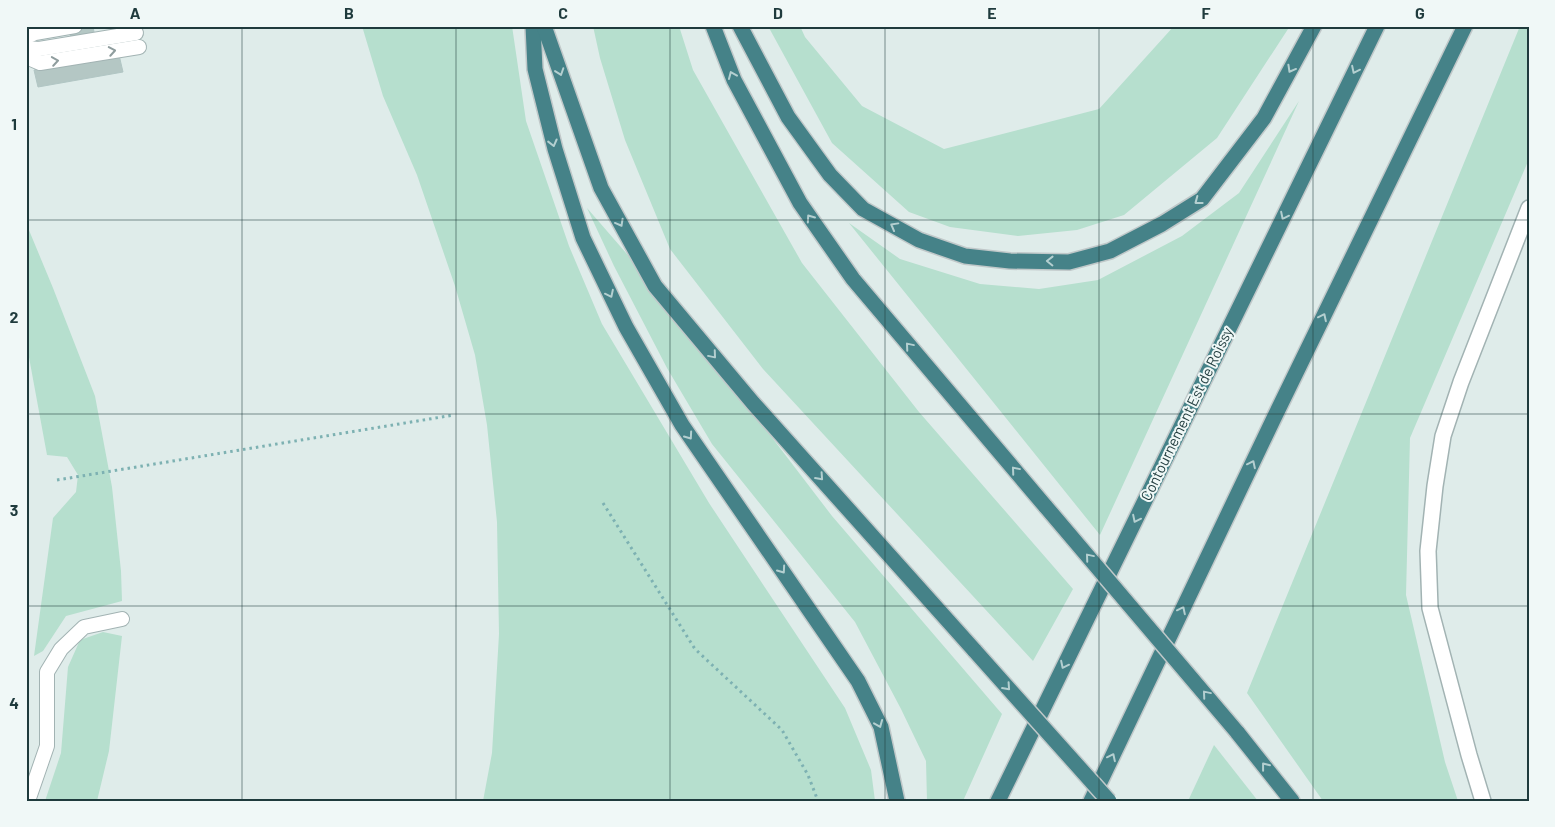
<svg xmlns="http://www.w3.org/2000/svg" width="1555" height="827" viewBox="0 0 1555 827" font-family="Barlow,sans-serif">
  <style>
    .green { fill: #b6dfce }
    .building { fill: #b4c7c4; stroke: #b1c6c4 }
    .lines { fill: none; stroke-linecap: round; stroke-linejoin: round }
    .service-casing { stroke: #a2b3b3; stroke-width: 16 }
    .tertiary-casing { stroke: #a2b3b3; stroke-width: 18 }
    .trunk-casing { stroke: #c0c8c9; stroke-width: 18 }
    .path { stroke: #7db1b2; stroke-width: 3; stroke-dasharray: 2.5 4; stroke-linecap: butt }
    .service { stroke: #fff; stroke-width: 14 }
    .tertiary { stroke: #fff; stroke-width: 15 }
    .trunk { stroke: #458288; stroke-width: 15 }
    .trunk-bridge-casing { stroke: #c0c8c9; stroke-width: 18; stroke-linecap: butt }
    .trunk-bridge { stroke: #458288; stroke-width: 15 }
    .oneway { stroke: #8f9d9e }
    .oneway2 { stroke: #b4cfd0 }
    .grid { fill: none; stroke: #1f3b3d; stroke-width: 1; stroke-opacity: 0.55 }
    .labels { text-anchor: middle; stroke-width: 4; stroke-linejoin: round; paint-order: stroke }
    .street-label { font-size: 15px; fill: #1f3b3d; stroke: #f0f8f7 }
    .neatline { fill: none; stroke: #1f3b3d; stroke-width: 2 }
    .grid-label { font-size: 16px; text-anchor: middle; font-weight: bold; fill: #1f3b3d }
  </style>
  <rect width="100%" height="100%" fill="#dfecea"/>
  <g class="green">
    <path d="M362 26H512L526 121 569 246 602 324 709 503 845 708 871 770 875 801H483L492 753 499 634 497 522 487 425 475 355 455 286 417 175 383 96Z"/>
    <path d="M593 26H679L693 70 802 263 919 412 1073 589 1033 661 763 369 670 249 625 140 600 58Z"/>
    <path d="M768 26H800L805 37 862 106 944 149 1099 109 1174 26H1290L1217 138 1124 215 1077 230 1018 236 950 227 909 212 832 143Z"/>
    <path d="M1520 26H1529V159L1410 438 1406 595 1445 762 1458 801H1323L1247 693Z"/>
    <path d="M1299 101 1100 535 849 223 900 259 980 284 1039 289 1098 280 1182 236 1239 193Z"/>
    <path d="M587 208 666 299 832 516 1002 714 963 801H927L926 761 901 709 855 622 712 444 667 368 614 266Z"/>
    <path d="M26 223 53 288 95 396 112 487 121 571 122 601 66 616 43 651 34 656 53 518 76 492 78 475 67 457 47 455 26 341Z"/>
    <path d="M103 632 122 636 109 751 97 801H45L61 753 68 667 80 640Z"/>
    <path d="M1214 745 1258 801H1188Z"/>
  </g>
  <g class="building">
    <path d="M69 26H93L98 57 74 61Z"/>
    <path d="M119 55 123 72 38 87 34 70Z"/>
  </g>
  <g class="lines">
    <g class="service-casing">
      <g id="service">
        <path d="M26 37 35 33 75 26"/>
        <path d="M26 48 39 49 136 33"/>
        <path d="M26 57 40 63 139 47"/>
        <path d="M28 801 47 746V672L61 649 84 627 122 619"/>
      </g>
    </g>
    <g class="tertiary-casing">
      <path id="tertiary" d="M1483 801 1469 755 1430 608 1428 551 1435 486 1443 436 1461 382 1529 208"/>
    </g>
    <g class="trunk-casing">
      <g id="trunk">
        <path d="M533 26 535 69 555 149 583 238 626 327 682 425 858 681 881 727 897 801"/>
        <path d="M544 26 601 188 655 286 753 403 975 651"/>
        <path d="M713 26 734 80 800 203 853 279 1046 507"/>
        <path d="M740 26 788 117 830 175 863 209 919 240 965 256 1010 261 1069 262 1110 251 1162 224 1202 199 1264 118 1314 26"/>
        <path d="M1237 732 1292 801"/>
        <path d="M998 801 1377 26"/>
        <path d="M1091 801 1274 418 1465 26"/>
      </g>
    </g>
    <g class="path">
      <path d="M57 480 454 415"/>
      <path d="M603 503 695 649 782 730 808 775 818 801"/>
    </g>
    <use href="#service" class="service"/>
    <use href="#tertiary" class="tertiary"/>
    <use href="#trunk" class="trunk"/>
    <g class="trunk-bridge-casing">
      <g id="trunk-bridge">
        <path d="M1046 507 1237 732"/>
        <path d="M975 651 1109 801"/>
      </g>
    </g>
    <use href="#trunk-bridge" class="trunk-bridge"/>
  </g>
  <defs><path id="oneway-chevron" d="M-2-3.5L2.5 0L-2 3.5" fill="none" stroke-width="1.6" stroke-linecap="round" stroke-linejoin="round" transform="scale(1.25)"/></defs>
  <g class="oneway">
    <use href="#oneway-chevron" transform="translate(112 51) rotate(-10)"/>
    <use href="#oneway-chevron" transform="translate(55 61) rotate(-9)"/>
  </g>
  <g class="oneway2">
    <use href="#oneway-chevron" transform="translate(1291 69) rotate(119)"/>
    <use href="#oneway-chevron" transform="translate(1355 70) rotate(116)"/>
    <use href="#oneway-chevron" transform="translate(560 72) rotate(71)"/>
    <use href="#oneway-chevron" transform="translate(732 75) rotate(-113)"/>
    <use href="#oneway-chevron" transform="translate(553 143) rotate(76)"/>
    <use href="#oneway-chevron" transform="translate(1198 201) rotate(143)"/>
    <use href="#oneway-chevron" transform="translate(1284 216) rotate(116)"/>
    <use href="#oneway-chevron" transform="translate(810 218) rotate(-125)"/>
    <use href="#oneway-chevron" transform="translate(620 223) rotate(61)"/>
    <use href="#oneway-chevron" transform="translate(894 226) rotate(-151)"/>
    <use href="#oneway-chevron" transform="translate(1050 261) rotate(-179)"/>
    <use href="#oneway-chevron" transform="translate(610 294) rotate(64)"/>
    <use href="#oneway-chevron" transform="translate(1323 317) rotate(-64)"/>
    <use href="#oneway-chevron" transform="translate(909 346) rotate(-130)"/>
    <use href="#oneway-chevron" transform="translate(713 355) rotate(50)"/>
    <use href="#oneway-chevron" transform="translate(689 436) rotate(55)"/>
    <use href="#oneway-chevron" transform="translate(1252 464) rotate(-64)"/>
    <use href="#oneway-chevron" transform="translate(1015 470) rotate(-130)"/>
    <use href="#oneway-chevron" transform="translate(820 477) rotate(48)"/>
    <use href="#oneway-chevron" transform="translate(1136 519) rotate(116)"/>
    <use href="#oneway-chevron" transform="translate(1089 557) rotate(-130)"/>
    <use href="#oneway-chevron" transform="translate(782 570) rotate(55)"/>
    <use href="#oneway-chevron" transform="translate(1182 610) rotate(-64)"/>
    <use href="#oneway-chevron" transform="translate(1064 665) rotate(116)"/>
    <use href="#oneway-chevron" transform="translate(1007 687) rotate(48)"/>
    <use href="#oneway-chevron" transform="translate(1206 694) rotate(-130)"/>
    <use href="#oneway-chevron" transform="translate(879 724) rotate(68)"/>
    <use href="#oneway-chevron" transform="translate(1112 757) rotate(-64)"/>
    <use href="#oneway-chevron" transform="translate(1265 766) rotate(-128)"/>
  </g>
  <path class="grid" d="M242 26V801M456 26V801M670 26V801M885 26V801M1099 26V801M1313 26V801M26 220H1529M26 414H1529M26 606H1529"/>
  <g class="labels">
    <g class="street-label">
      <text transform="translate(1187 414) rotate(-64)" y="5">Contournement Est de Roissy</text>
    </g>
  </g>
  <rect width="1555" height="827" fill="none" stroke="#f0f8f7" stroke-width="55"/>
  <rect x="28" y="28" width="1500" height="772" class="neatline"/>
  <g class="grid-label">
    <text x="135" y="19">A</text>
    <text x="349" y="19">B</text>
    <text x="563" y="19">C</text>
    <text x="778" y="19">D</text>
    <text x="992" y="19">E</text>
    <text x="1206" y="19">F</text>
    <text x="1420" y="19">G</text>
    <text x="14" y="130">1</text>
    <text x="14" y="323">2</text>
    <text x="14" y="516">3</text>
    <text x="14" y="709">4</text>
  </g>
</svg>
